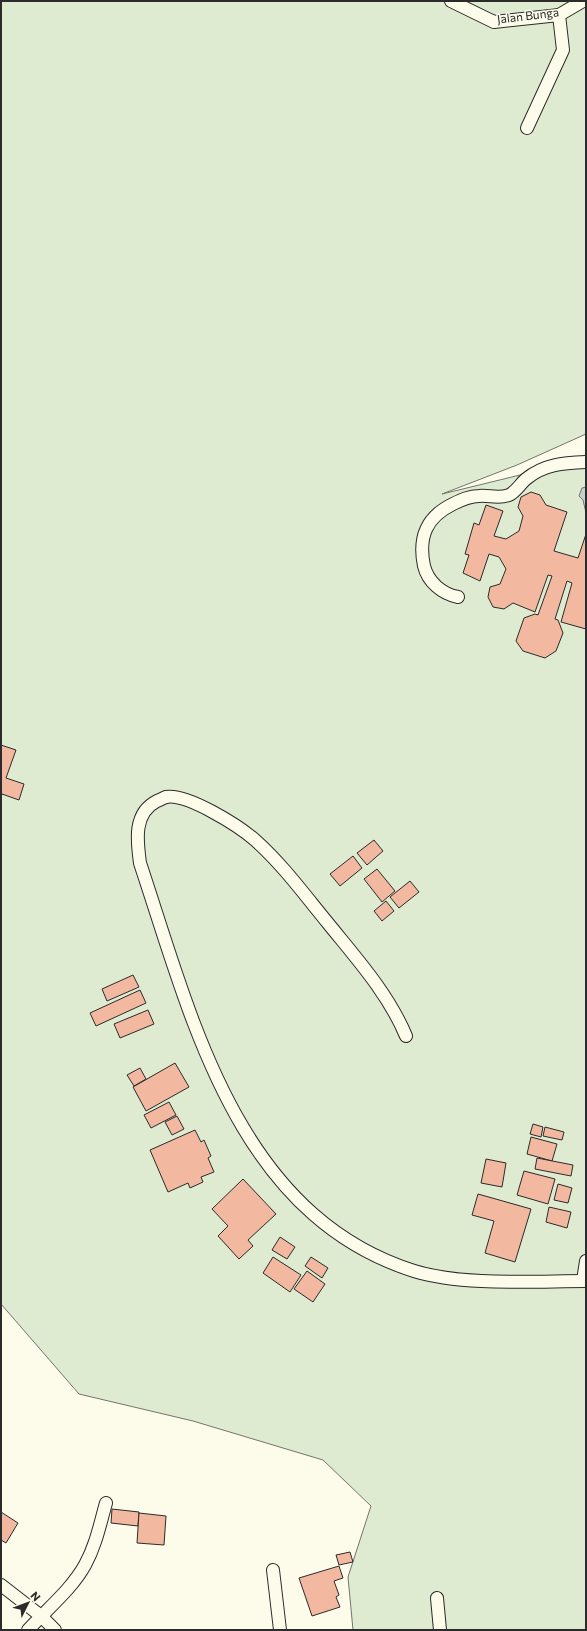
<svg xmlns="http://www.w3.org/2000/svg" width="587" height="1631" viewBox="0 0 587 1631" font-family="Commissioner,sans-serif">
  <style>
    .green { fill: #deebd1; stroke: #74746e }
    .water { fill: #c7d0d0; stroke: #74746e }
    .building { fill: #f2b8a0; stroke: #2b2b2b }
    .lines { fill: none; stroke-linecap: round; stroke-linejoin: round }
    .minor-casing { stroke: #2b2b2b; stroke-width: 14 }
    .minor { stroke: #fdfbea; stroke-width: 12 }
    .labels { text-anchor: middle; stroke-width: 3; stroke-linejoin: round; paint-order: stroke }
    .street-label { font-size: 12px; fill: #2b2b2b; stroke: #fdfbea }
  </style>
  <rect width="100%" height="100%" fill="#fdfbea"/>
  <path class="green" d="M1 1H586V434L517 465 442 494 586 459V1630H353L348 1577 371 1506 323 1460 193 1421 79 1394 1 1304Z"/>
  <path class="water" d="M586 487V513L583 500 579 496 582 488Z"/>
  <g class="building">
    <path d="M531 492 540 495 546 505 567 512 554 551 578 558 586 534V629L561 622 572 583 567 581 555 619 558 620 563 633 556 651 545 658 523 651 516 641 524 618 535 614 538 615 552 576 548 575 535 612 513 603 504 609 493 607 488 597 490 587 500 584 506 569 499 557 489 554 480 581 463 573 469 555 465 554 474 523 479 525 486 505 503 511 494 536 506 539 519 531 523 516 518 507 521 497Z"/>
    <path d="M1 745 16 750 6 778 24 784 19 800 2 794 1 797Z"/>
    <path d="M374 840 383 851 367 865 357 853Z"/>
    <path d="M353 856 362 868 340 886 330 874Z"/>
    <path d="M377 869 395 891 382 902 364 879Z"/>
    <path d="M410 881 419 892 399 908 390 897Z"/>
    <path d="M386 901 394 911 382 921 374 911Z"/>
    <path d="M133 975 139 987 107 1001 102 989Z"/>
    <path d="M140 990 146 1003 96 1026 90 1013Z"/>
    <path d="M148 1010 154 1024 120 1038 114 1024Z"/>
    <path d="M175 1063 189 1087 146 1111 133 1087Z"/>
    <path d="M140 1068 146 1079 134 1086 127 1075Z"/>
    <path d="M169 1102 176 1115 151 1128 144 1115Z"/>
    <path d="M177 1116 184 1129 172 1135 165 1122Z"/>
    <path d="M533 1124 543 1127 541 1137 530 1134Z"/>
    <path d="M545 1127 564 1132 562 1140 543 1136Z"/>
    <path d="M195 1130 201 1142 204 1140 211 1156 208 1158 214 1172 201 1177 203 1182 190 1188 188 1183 168 1192 150 1150Z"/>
    <path d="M531 1137 557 1144 552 1161 527 1154Z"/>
    <path d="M537 1158 573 1165 571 1176 535 1169Z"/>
    <path d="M486 1159 506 1163 502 1187 481 1183Z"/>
    <path d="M524 1171 555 1179 548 1204 517 1195Z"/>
    <path d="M243 1179 276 1214 248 1240 253 1246 239 1259 218 1236 228 1226 212 1209Z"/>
    <path d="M558 1184 572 1188 568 1203 554 1200Z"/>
    <path d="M478 1194 531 1209 515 1262 485 1253 494 1221 472 1215Z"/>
    <path d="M549 1207 571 1212 567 1228 546 1222Z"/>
    <path d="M280 1237 295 1247 287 1259 272 1250Z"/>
    <path d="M273 1257 301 1275 290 1292 263 1273Z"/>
    <path d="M311 1257 328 1268 322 1278 305 1266Z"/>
    <path d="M307 1271 325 1284 313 1302 294 1289Z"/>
    <path d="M112 1509 139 1512 138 1526 111 1523Z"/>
    <path d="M1 1512 18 1523 6 1543 1 1540Z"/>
    <path d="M139 1513 166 1516 164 1545 137 1543Z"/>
    <path d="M350 1552 353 1562 339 1565 336 1555Z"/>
    <path d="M339 1566 343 1578 334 1581 339 1595 336 1597 340 1607 312 1616 299 1578Z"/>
  </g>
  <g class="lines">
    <g class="minor-casing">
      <g id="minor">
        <path d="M451 1 494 22 559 15 583 1"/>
        <path d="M527 128 563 50 559 15"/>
        <path d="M458 597C442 594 428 582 424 566 418 537 426 517 453 504 461 500 469 496 479 496 489 495 499 499 509 495 516 492 520 484 526 479 544 464 564 463 586 462"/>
        <path d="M406 1036C388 993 356 958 327 922 304 894 282 864 255 840 239 826 187 793 166 797 163 798 160 800 157 801 133 813 137 841 140 863 192 1019 237 1215 414 1271 463 1286 534 1281 586 1281"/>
        <path d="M583 1281 586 1261"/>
        <path d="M273 1570 280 1630"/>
        <path d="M1 1585 41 1616 55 1630"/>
        <path d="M437 1598 440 1630"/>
        <path d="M28 1630C47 1609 71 1590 85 1565 96 1545 100 1524 106 1503"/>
      </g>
    </g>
    <use href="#minor" class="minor"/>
  </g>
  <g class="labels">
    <g class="street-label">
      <text transform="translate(528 16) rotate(-7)" y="4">Jalan Bunga</text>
    </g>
  </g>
  <rect width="587" height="1631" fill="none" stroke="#2b2b2b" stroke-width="4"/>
  <g transform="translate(28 1603) rotate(48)" stroke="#fdfbea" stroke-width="3" paint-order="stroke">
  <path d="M0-3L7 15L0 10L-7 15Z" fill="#2b2b2b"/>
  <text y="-6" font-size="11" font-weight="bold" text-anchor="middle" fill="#2b2b2b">N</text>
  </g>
</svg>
